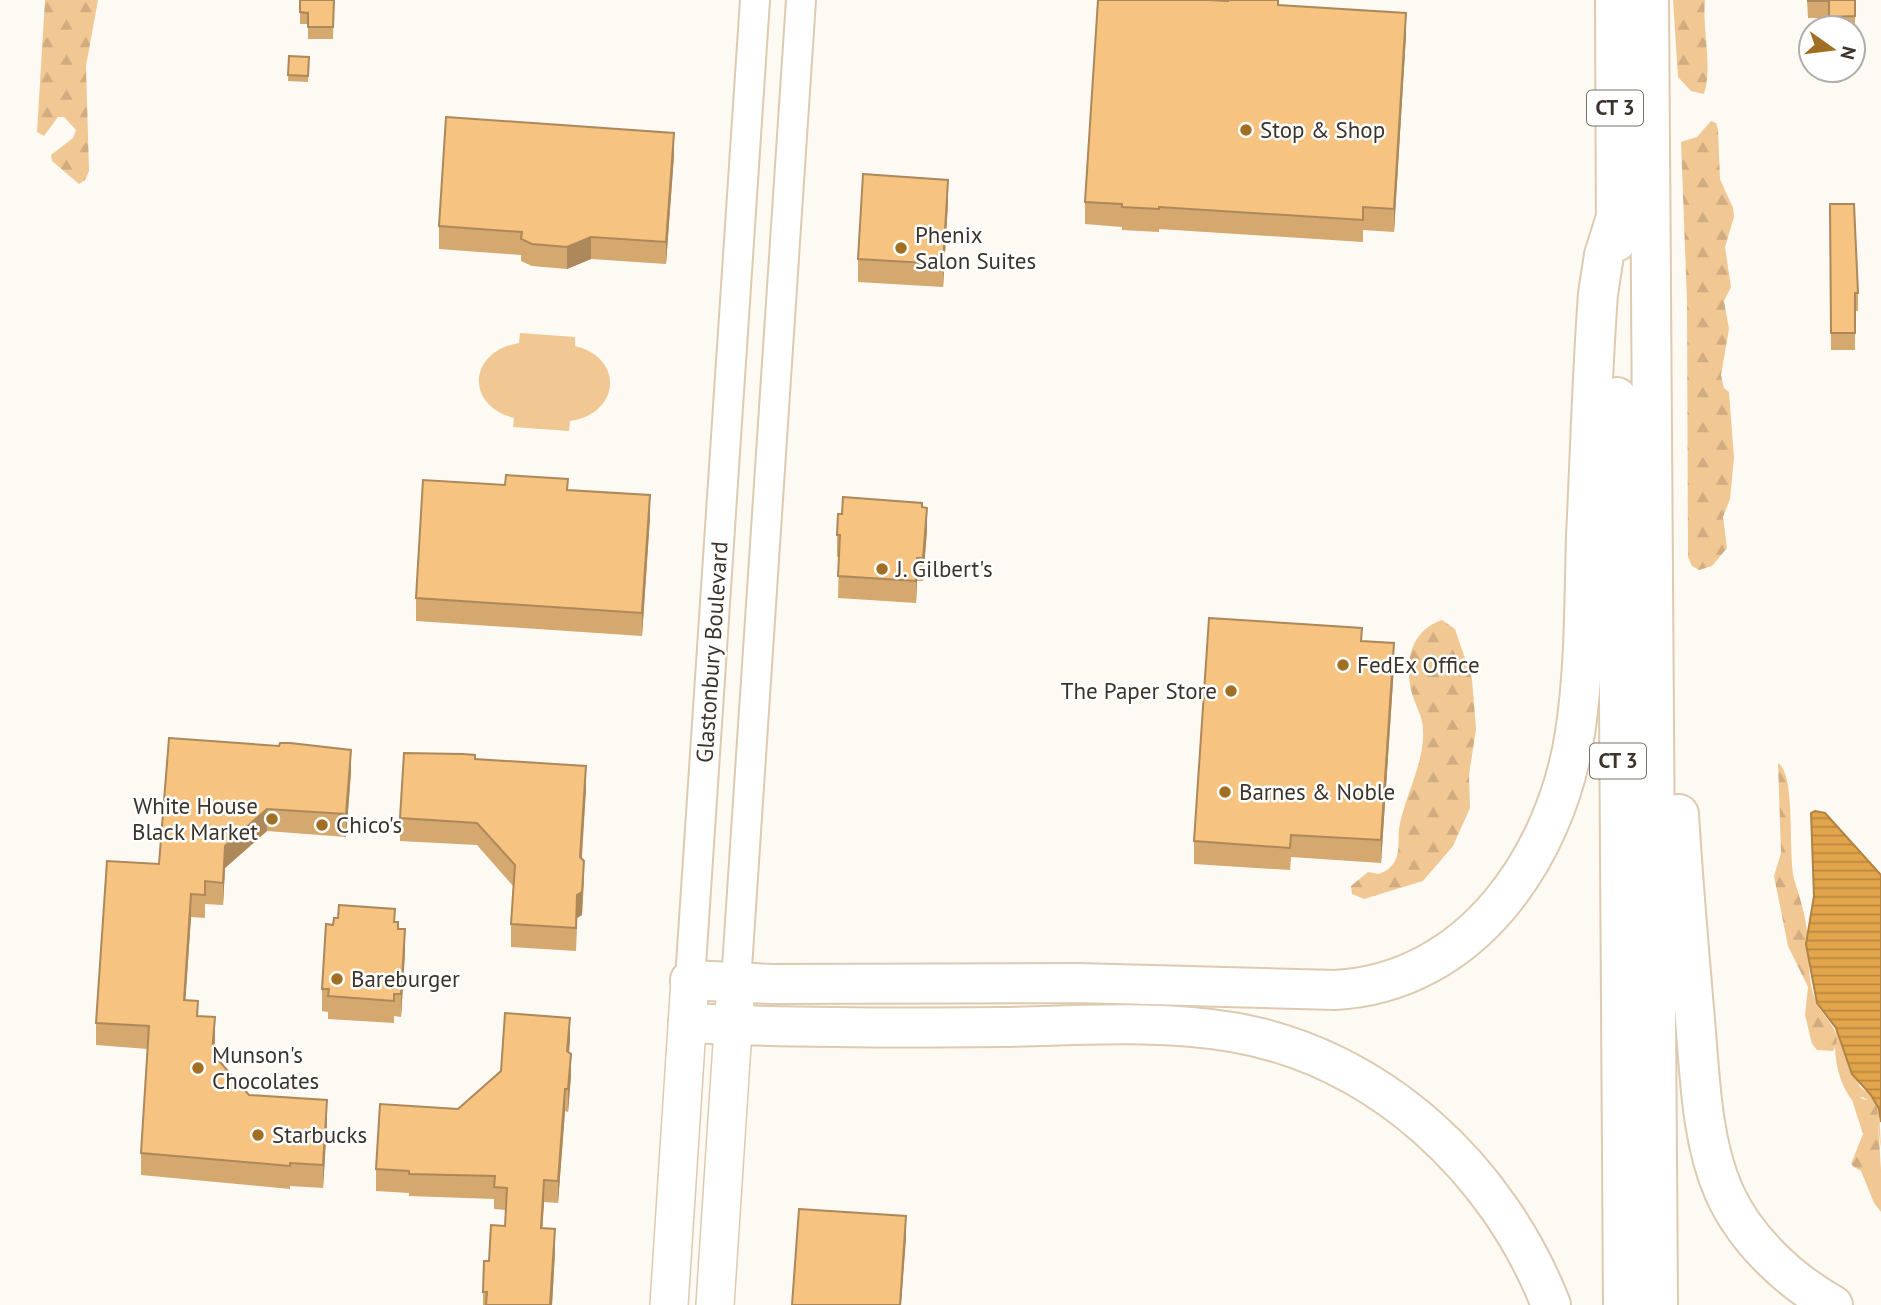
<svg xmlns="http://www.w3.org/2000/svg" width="1881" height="1305" viewBox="0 0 1881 1305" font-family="'PT Sans',sans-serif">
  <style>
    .grass { fill: #f1c894 }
    .forest { fill: url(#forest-firs) }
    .water { fill: url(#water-rules); stroke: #b18342; stroke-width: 2 }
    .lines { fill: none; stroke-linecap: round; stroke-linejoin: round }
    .minor-casing { stroke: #decab0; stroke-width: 32 }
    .major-casing { stroke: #decab0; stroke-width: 40 }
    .highway-casing { stroke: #decab0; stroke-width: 42 }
    .minor { stroke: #fff; stroke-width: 28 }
    .major { stroke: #fff; stroke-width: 37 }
    .highway { stroke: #fff; stroke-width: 38 }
    .wall { fill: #d4a86e }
    .shaded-wall { fill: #ac885a }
    .building { fill: #f6c380; stroke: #ac885a; stroke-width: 2 }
    .poi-dot { fill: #a06f24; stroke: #fff; stroke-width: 2.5 }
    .labels { text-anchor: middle; stroke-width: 5; stroke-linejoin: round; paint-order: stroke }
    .shield { fill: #fff; stroke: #76716a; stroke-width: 2 }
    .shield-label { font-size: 21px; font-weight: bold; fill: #3c342a }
    .poi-label { font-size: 23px; fill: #3c342a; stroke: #fff; text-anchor: start }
    .street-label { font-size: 23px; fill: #3c342a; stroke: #fff }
  </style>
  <defs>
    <pattern id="forest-firs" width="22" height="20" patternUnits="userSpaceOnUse" patternTransform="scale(1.75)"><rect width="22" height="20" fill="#f1c894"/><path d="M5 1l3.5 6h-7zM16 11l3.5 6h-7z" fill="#d0ac80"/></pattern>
    <pattern id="water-rules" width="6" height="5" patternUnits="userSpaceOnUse" patternTransform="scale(1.75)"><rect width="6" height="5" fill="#e3a54c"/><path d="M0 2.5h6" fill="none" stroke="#b9873f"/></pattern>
  </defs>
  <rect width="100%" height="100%" fill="#fdf9f3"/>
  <g class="grass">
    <path d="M520 333 575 337V346C625 358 620 414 570 421L569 431 513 427 514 418C464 405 469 351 519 343Z"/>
    <path d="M1836 1027 1860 1087 1871 1095 1879 1109 1881 1147C1877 1128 1881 1108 1863 1097L1852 1100C1836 1079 1833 1050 1836 1027Z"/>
    <path d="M1881 1170V1212L1874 1203 1861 1171Z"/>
  </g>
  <g class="forest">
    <path d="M45 0H98L86 66 89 171 85 180 79 184 52 161 51 155 73 138 76 130 64 117H58L44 136 37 132Z"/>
    <path d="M1673 0H1705C1702 29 1713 68 1704 94L1691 91 1678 77Z"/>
    <path d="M1711 121 1716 123 1718 130 1720 179 1733 208 1734 217 1725 247 1731 287 1724 301 1729 329 1721 375 1724 388 1729 392 1734 458 1730 499 1723 517 1727 548 1712 566 1699 570 1692 566 1688 557 1687 301 1681 142 1697 137Z"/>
    <path d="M1442 620 1455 629 1472 679 1476 729 1469 775 1470 808 1453 846 1423 881 1364 899 1352 894 1351 886 1368 872 1379 874C1386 871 1391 868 1395 861 1400 850 1398 840 1399 829 1404 797 1425 763 1423 730 1423 715 1414 704 1411 690 1404 660 1412 630 1442 620Z"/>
    <path d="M1778 763C1797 775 1787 857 1795 882 1799 896 1804 910 1806 924 1810 949 1806 980 1817 1004 1824 1019 1845 1032 1833 1051L1817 1050 1812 1044 1805 1015 1808 987 1788 946 1774 876 1781 853Z"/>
    <path d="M1857 1097 1873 1102 1877 1108 1881 1170C1872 1175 1858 1172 1851 1164L1863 1134 1852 1100Z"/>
  </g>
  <path class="water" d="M1815 811 1825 813 1881 875V1122L1879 1109 1871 1095 1852 1074 1836 1028 1817 1003 1806 944 1814 896 1811 813Z"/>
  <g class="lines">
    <g class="minor-casing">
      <g id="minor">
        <path d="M690 980 755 0"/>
        <path d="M736 983 801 0"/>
      </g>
    </g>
    <g class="major-casing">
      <g id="major">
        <path d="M669 1305 690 980"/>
        <path d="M715 1305 736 983"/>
      </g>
    </g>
    <g class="highway-casing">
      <g id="highway">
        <path d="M1615 0 1616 242"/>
        <path d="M1649 0 1658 1305"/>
        <path d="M1617 397 1623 1305"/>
        <path d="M1679 814C1683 882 1689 951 1695 1020 1700 1076 1701 1139 1724 1192 1745 1239 1788 1280 1833 1305"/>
        <path d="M690 980 772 984 1077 983 1335 990C1471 983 1556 857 1575 733 1585 668 1584 602 1586 537 1590 456 1592 375 1598 294L1604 255 1616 217"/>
        <path d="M688 1023C792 1028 895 1028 1000 1027 1076 1026 1157 1019 1232 1032 1379 1057 1498 1169 1551 1305"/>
      </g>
    </g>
    <use href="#minor" class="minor"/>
    <use href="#major" class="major"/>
    <use href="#highway" class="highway"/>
  </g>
  <g class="wall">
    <path d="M300 0H334L333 39H308V24H300Z"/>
    <path d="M1228 0H1279V5L1406 35 1394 232 1363 230V242L1159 229V232L1122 230V227L1085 224V202Z"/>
    <path d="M1807 0H1855V33H1853V28H1829V18H1808Z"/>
    <path d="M289 56 309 57 308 82 288 81Z"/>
    <path d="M674 155 666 264 591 259 567 269 532 266 521 261V255L439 249V226Z"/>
    <path d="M948 202 943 287 858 282V259Z"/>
    <path d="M1830 204 1858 293V311H1855V350H1831Z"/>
    <path d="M922 507 927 530 923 581H917L916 603 838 598 839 557H837V535Z"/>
    <path d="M650 517 642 636 416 621V598Z"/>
    <path d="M1362 641 1394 666 1381 863 1291 857 1290 870 1194 864V841Z"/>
    <path d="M169 738 351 772 346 837 267 831 225 868 223 905 205 904V918L191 917 185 1001 215 1039 214 1054 249 1095 327 1123 323 1188 290 1186V1189L141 1175V1153L148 1049 96 1045V1023L159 864Z"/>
    <path d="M475 759 586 788 582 858 584 883 582 915 577 918 576 951 511 947V924L513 886 477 845 400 841V818Z"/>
    <path d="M395 922 398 929 405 952 401 1017 394 1016V1023L328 1019V1012L322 1011V989L333 925Z"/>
    <path d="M570 1040 569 1052 571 1076 568 1112 565 1111 558 1203 544 1202 542 1228 555 1252 552 1305H483V1292L489 1261 505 1226 506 1210 494 1209V1199L409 1196V1193L376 1191V1169L458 1109Z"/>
  </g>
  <g class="shaded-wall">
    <path d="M1406 13V35L1394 232V209Z"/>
    <path d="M674 133V155L666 264V242Z"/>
    <path d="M948 180V202L943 287V264Z"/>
    <path d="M591 237V259L567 269V247Z"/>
    <path d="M650 495V517L642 636V613Z"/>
    <path d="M927 508V530L923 581V558Z"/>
    <path d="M917 558V581L916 603V581Z"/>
    <path d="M1394 643V666L1381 863V840Z"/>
    <path d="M351 750V772L346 837V814Z"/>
    <path d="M586 766V788L580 879V857Z"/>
    <path d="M267 809V831L225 868 223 905V883L225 846Z"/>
    <path d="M584 861 582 915 577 918 576 951 577 895Z"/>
    <path d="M191 894V917L184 1023V1000Z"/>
    <path d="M405 929V952L401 1017V994Z"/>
    <path d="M215 1017V1039L212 1075V1053Z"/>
    <path d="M570 1018V1040L567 1073V1051Z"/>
    <path d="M571 1054V1076L568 1112V1089Z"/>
    <path d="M565 1089V1111L558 1203V1181Z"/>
    <path d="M327 1100V1123L323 1188V1165Z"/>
    <path d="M544 1180V1202L541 1251V1228Z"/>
    <path d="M906 1216V1239L901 1305H900Z"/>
    <path d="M555 1229V1252L552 1305H550Z"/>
  </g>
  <g class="building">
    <path d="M300 0H334L333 27H308V13L300 12Z"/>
    <path d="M1098 0H1208L1228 1V0H1278V5L1406 13 1394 209 1363 207V220L1159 207V209L1122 207V204L1085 202Z"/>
    <path d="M1808 0H1855V16L1829 17V1H1808Z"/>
    <path d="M289 56 309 57 308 76 288 75Z"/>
    <path d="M446 117 674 133 666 242 591 237 567 247 532 244 521 239 522 232 439 226Z"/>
    <path d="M863 174 948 180 943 264 858 259Z"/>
    <path d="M1830 204H1854L1858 293H1855V333H1831Z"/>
    <path d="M506 475 568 479 567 490 650 495 642 613 416 598 423 480 505 485Z"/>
    <path d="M843 497 922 503V507L927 508 923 558H917L916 581 838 576 840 535H837L838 514H842Z"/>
    <path d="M1209 618 1362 628 1361 641 1394 643 1381 840 1291 835 1290 848 1194 841Z"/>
    <path d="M169 738 279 746 280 743H290L351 750 346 814 267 809 225 846 223 883 205 881V895L191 894 184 1000 198 1001 197 1016 215 1017 212 1053 249 1095 327 1100 323 1165 290 1163V1166L141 1153 149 1026 96 1023 107 861 159 864Z"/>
    <path d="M404 753 463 754 475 755V759L586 766 580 857 584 861 582 892 577 895 576 928 511 924 515 865 477 823 400 818Z"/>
    <path d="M339 905 395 909 394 922H398V929H405L401 994H394V1001L328 996 329 989H322L326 924 333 925 334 918H338Z"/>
    <path d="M505 1013 570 1018 567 1051 571 1054 568 1089H565L558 1181 544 1180 541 1228 555 1229 550 1305H486L487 1292H483L484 1261H489L491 1225 505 1226 507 1188 494 1187 495 1176 409 1174V1171L376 1169 380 1104 458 1109 501 1071Z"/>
    <path d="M799 1209 906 1216 900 1305H792Z"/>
  </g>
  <g class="poi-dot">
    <circle cx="1246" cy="130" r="7"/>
    <circle cx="901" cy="248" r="7"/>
    <circle cx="882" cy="569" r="7"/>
    <circle cx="1343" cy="665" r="7"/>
    <circle cx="1231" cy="691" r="7"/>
    <circle cx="1225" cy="792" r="7"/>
    <circle cx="272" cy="819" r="7"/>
    <circle cx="322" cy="825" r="7"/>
    <circle cx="337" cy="979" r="7"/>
    <circle cx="198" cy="1068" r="7"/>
    <circle cx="258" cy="1135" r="7"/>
  </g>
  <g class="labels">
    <g class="shield">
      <rect x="1587" y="90.5" width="56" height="35" rx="5"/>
      <rect x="1590" y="743.5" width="56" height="35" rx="5"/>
    </g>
    <g class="shield-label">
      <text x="1615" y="115">CT 3</text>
      <text x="1618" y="768">CT 3</text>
    </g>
    <g class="poi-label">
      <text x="1260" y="138">Stop &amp; Shop</text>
      <text x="915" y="243">Phenix<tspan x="915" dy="26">Salon Suites</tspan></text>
      <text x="896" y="577">J. Gilbert's</text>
      <text x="1357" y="673">FedEx Office</text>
      <text x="1217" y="699" text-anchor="end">The Paper Store</text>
      <text x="1239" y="800">Barnes &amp; Noble</text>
      <text x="258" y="814" text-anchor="end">White House<tspan x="258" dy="26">Black Market</tspan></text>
      <text x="336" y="833">Chico's</text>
      <text x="351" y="987">Bareburger</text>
      <text x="212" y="1063">Munson's<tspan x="212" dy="26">Chocolates</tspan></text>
      <text x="272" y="1143">Starbucks</text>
    </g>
    <g class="street-label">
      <text transform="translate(712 652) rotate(-86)" y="8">Glastonbury Boulevard</text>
    </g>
  </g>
  <g transform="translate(1832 49) rotate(104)"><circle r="33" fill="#ffffff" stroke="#b1aeaa" stroke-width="2"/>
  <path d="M0-5L12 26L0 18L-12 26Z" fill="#a06f24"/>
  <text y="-10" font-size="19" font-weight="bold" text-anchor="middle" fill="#3c342a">N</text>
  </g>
</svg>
